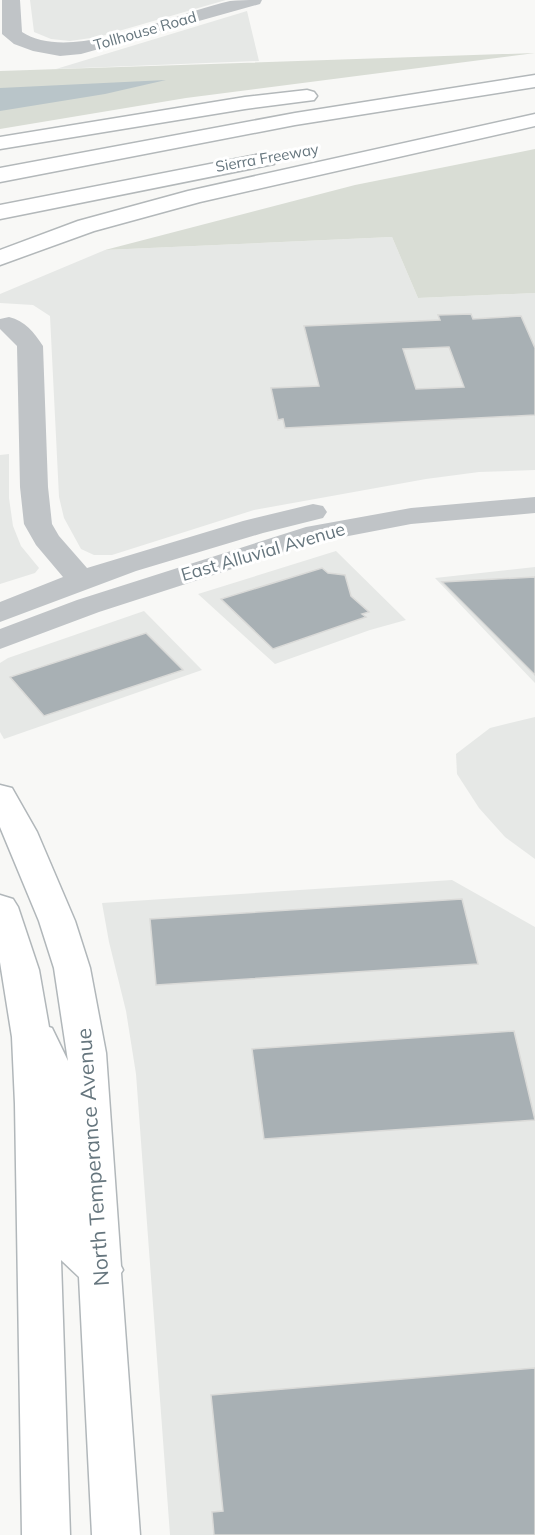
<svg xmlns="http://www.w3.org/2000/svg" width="535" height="1535" viewBox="0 0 535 1535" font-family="Mulish,sans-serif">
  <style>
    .built { fill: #e6e8e6 }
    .green { fill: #d9ddd5 }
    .water { fill: #b9c5c9 }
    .building { fill: #a8b0b4; stroke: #dadad8; stroke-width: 1.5; fill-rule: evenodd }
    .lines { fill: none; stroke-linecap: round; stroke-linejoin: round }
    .major-casing { stroke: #b1b7ba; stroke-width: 3 }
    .highway-casing { stroke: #b3b8ba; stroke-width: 3 }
    .minor { fill: #c0c4c7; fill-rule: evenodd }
    .major { fill: #fff; fill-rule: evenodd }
    .highway { fill: #fff; fill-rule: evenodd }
    .labels { text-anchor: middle; stroke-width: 6; stroke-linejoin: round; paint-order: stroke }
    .far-street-label { font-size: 15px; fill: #66767e; stroke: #fff }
    .street-label { font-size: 18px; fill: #66767e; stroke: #fff }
    .near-street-label { font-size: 21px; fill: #66767e; stroke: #fff }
  </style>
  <rect width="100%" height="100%" fill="#f8f8f6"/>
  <g class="built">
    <path d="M30 0H226L98 37 70 41 51 39 34 32Z"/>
    <path d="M247 11 259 61 56 69Z"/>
    <path d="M392 237 418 298 535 293V470L479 472 426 479 254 510 112 555H94L81 549 64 518 59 497 50 316 33 305 0 303V294L105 250Z"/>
    <path d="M9 454V498L13 526 21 546 39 568 35 573 0 584V455Z"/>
    <path d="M336 551 406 620 370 630 275 664 198 594Z"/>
    <path d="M535 567V683L435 578Z"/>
    <path d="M144 611 202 670 4 739 0 732V663L8 658Z"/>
    <path d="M535 717V859L505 837 479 808 457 774 456 754 490 728Z"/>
    <path d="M452 880 535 927V1535H170L136 1074 126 1011 109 942 102 903Z"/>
  </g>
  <g class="green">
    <path d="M535 53 186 98 0 129V71Z"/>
    <path d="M535 149V293L418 298 392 237 105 250 355 185Z"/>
  </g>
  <path class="water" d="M166 80 105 94 0 111V88Z"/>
  <g class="building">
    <path d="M471 314 473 319 521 316 535 348V415L285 428 283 419 278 420 271 388 319 386 304 326 440 320 438 315ZM449 347 464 387 416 389 403 349Z"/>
    <path d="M322 568 328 573 345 575 351 596 369 612 362 614 366 617 273 649 221 599Z"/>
    <path d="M535 577V675L442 582Z"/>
    <path d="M146 633 183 670 44 716 10 677Z"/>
    <path d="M462 899 478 964 156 985 150 919Z"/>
    <path d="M514 1031 535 1120 264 1139 252 1049Z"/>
    <path d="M535 1368V1535H214L212 1512 223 1511 211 1395Z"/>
  </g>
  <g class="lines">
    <g class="major-casing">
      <path id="major" d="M0 785 12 788 37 832 75 921 90 968 106 1053 121 1266 123 1270 121 1273 140 1535H92L79 1277 61 1260 70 1535H22L15 1104 12 1037 0 962V895L13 899 18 907 39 970 49 1027 52 1028 68 1061 54 968 39 921 0 827Z"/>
    </g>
    <g class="highway-casing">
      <g id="highway">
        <path d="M535 75V87L295 125 0 182V168L295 113Z"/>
        <path d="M307 90 314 92 317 96 314 100 245 109 0 149V137L245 97Z"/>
        <path d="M535 114V126L200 202 94 231 0 265V250L78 221 188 191Z"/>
        <path d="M266 153 274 154 277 159 274 164 0 219V205Z"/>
      </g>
    </g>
    <g class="minor">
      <path d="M2 0H20L22 32C70 64 175 13 230 1 240 0 252 0 262 0L260 4 81 54 60 56 33 51 14 44 2 34Z"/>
      <path d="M9 317C25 321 34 332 43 346L48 487 52 524 59 536 87 568 243 521 313 504 323 506 327 512 323 518 263 533 136 571 0 622V602L63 577 36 545 24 524 20 487 17 346 0 329V319Z"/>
      <path d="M535 497V513L411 524 312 543 99 612 0 649V629L77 600 306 527 411 508Z"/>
    </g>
    <use href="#major" class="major"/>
    <use href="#highway" class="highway"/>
  </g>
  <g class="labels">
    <g class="far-street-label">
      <text transform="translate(145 31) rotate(-16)" y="5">Tollhouse Road</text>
      <text transform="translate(267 158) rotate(-10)" y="5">Sierra Freeway</text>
    </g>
    <g class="street-label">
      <text transform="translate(263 552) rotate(-16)" y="6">East Alluvial Avenue</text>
    </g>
    <g class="near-street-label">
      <text transform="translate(93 1157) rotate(-94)" y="7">North Temperance Avenue</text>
    </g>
  </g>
</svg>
